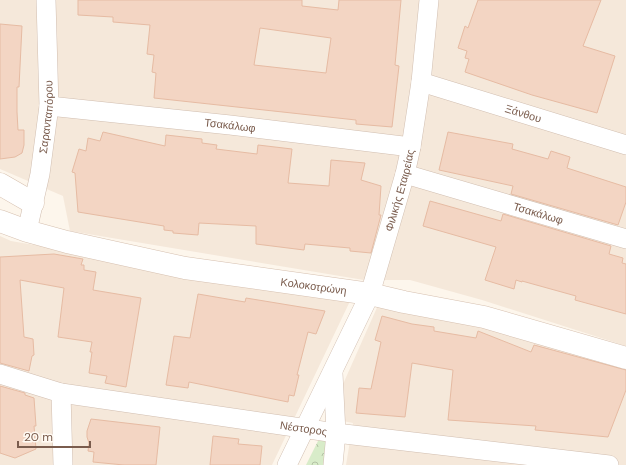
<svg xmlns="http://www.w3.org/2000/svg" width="626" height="465" viewBox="0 0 626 465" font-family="'DM Sans',sans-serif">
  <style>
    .residential { fill: #f5e8da }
    .park { fill: url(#park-crowns) }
    .building { fill: #f3d5c3; stroke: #e6bba3; fill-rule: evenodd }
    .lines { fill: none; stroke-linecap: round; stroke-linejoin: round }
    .street-casing { stroke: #d1beb0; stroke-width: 20 }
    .secondary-casing { stroke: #d6c0b0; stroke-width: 23 }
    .street { stroke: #fff; stroke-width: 19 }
    .secondary { stroke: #fff; stroke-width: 22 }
    .labels { text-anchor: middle; stroke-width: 3; stroke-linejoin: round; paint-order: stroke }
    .street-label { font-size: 11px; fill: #7a5c4d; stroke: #fffaf3 }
  </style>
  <defs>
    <pattern id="park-crowns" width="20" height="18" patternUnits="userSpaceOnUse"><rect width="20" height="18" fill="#d8ecc9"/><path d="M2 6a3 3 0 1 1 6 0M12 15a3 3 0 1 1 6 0" fill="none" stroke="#b4c2a5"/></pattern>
  </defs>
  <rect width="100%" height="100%" fill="#fdf6ec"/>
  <g class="residential">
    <path d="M0 0H626V346L482 300 410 280H364L70 231 63 196 0 169Z"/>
    <path d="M0 236 11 241 351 299 272 465H0Z"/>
    <path d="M379 303 626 360V465H346L353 423 328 418Z"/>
  </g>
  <path class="park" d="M320 437 338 441 332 465H306Z"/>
  <g class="building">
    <path d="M78 0H302V6L338 10 339 0H401L395 65 399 66 392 127 356 124V120L154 98 156 73 152 72 154 55 147 54 150 25 113 22V17L78 15ZM260 28 331 38 326 73 254 65Z"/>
    <path d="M478 0H601L583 46 615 56 597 113 532 95 465 72 469 59 465 58 467 51 458 48 465 26 468 28Z"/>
    <path d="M0 24 22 26 19 87H17V112L18 130H24V145L22 153 15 157 0 159Z"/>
    <path d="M103 132 165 146 166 135 202 139V143L217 145 216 149 257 154 258 145 292 149 288 183 329 186 331 160 365 163 361 180 381 186 379 215H381L371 253 350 251V248L305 244 304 250 256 244V226L199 223 198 235 173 233V231L164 230V226L78 212 75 173 72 172 79 149 86 151 88 138 100 141Z"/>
    <path d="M448 132 513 144 512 149 548 159 551 151 570 157 567 168 626 187V202L618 225 511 194 513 186 439 170Z"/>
    <path d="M430 201 501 221 503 214 611 246 609 254 623 258 622 263 626 264V314L575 300 576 296 522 281V282L516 280 514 289 485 280 496 247 423 226Z"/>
    <path d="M54 254 83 259 81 265H84V270L96 272 93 290 141 298 126 387 105 383 107 376 89 373 92 352H90L92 342 58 337 64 288 20 280 24 337 33 339 34 355 32 356 29 371 0 363V257Z"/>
    <path d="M198 294 245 302 246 298 325 311 316 334 308 332 297 375H299L294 396 289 395 288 402 189 382 188 388 166 385 174 336 190 338Z"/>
    <path d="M382 316 412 324 434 327V331L476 338 478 331 531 352 534 345 626 370V390L608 437 535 430 536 426 448 420 453 370 412 363 405 417 356 413 359 388 371 389 381 342 375 340Z"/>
    <path d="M0 386 25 393V395L34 398 36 426H34L36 449 15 458 0 453Z"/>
    <path d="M91 419 160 427 156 465H124L93 462 94 452 88 451 89 443 87 437V431Z"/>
    <path d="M213 436 239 439 238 444 262 446 260 465H210Z"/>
  </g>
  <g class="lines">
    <g class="street-casing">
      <g id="street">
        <path id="s1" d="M421 82 626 145"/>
        <path id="s2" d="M49 106 230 125 411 147"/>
        <path id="s3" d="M405 174 626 239"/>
        <path id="s4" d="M27 231 40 174 49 106 46 0"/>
        <path d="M333 373 336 433 333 465"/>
        <path id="s5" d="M0 374 61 393 336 433 609 465"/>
        <path d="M61 393 63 465"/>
        <path id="s6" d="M287 465 370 294 405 174 411 147 421 82 429 0"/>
      </g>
    </g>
    <g class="secondary-casing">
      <g id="secondary">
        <path d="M0 184 33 203"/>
        <path id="s7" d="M0 221 27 231 67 242 185 268 370 294 404 302 484 317 626 358"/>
      </g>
    </g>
    <use href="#street" class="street"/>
    <use href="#secondary" class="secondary"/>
  </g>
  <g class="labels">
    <g class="street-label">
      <text dy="4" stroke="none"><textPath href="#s1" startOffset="107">Ξάνθου</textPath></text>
      <text dy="4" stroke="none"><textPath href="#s4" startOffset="116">Σαρανταπόρου</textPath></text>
      <text dy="4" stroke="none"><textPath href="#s2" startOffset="182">Τσακάλωφ</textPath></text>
      <text dy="4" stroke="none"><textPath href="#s6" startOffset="298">Φιλικής Εταιρείας</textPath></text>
      <text dy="4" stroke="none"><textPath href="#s3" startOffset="139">Τσακάλωφ</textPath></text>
      <text dy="4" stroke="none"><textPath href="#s7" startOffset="321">Κολοκοτρώνη</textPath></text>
      <text dy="4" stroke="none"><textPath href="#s5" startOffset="309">Νέστορος</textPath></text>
    </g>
  </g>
  <path d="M18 441v6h72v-6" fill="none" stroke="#7a5c4d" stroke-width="2"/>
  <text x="24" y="441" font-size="12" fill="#7a5c4d" stroke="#fffaf3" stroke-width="3" paint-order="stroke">20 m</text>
</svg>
